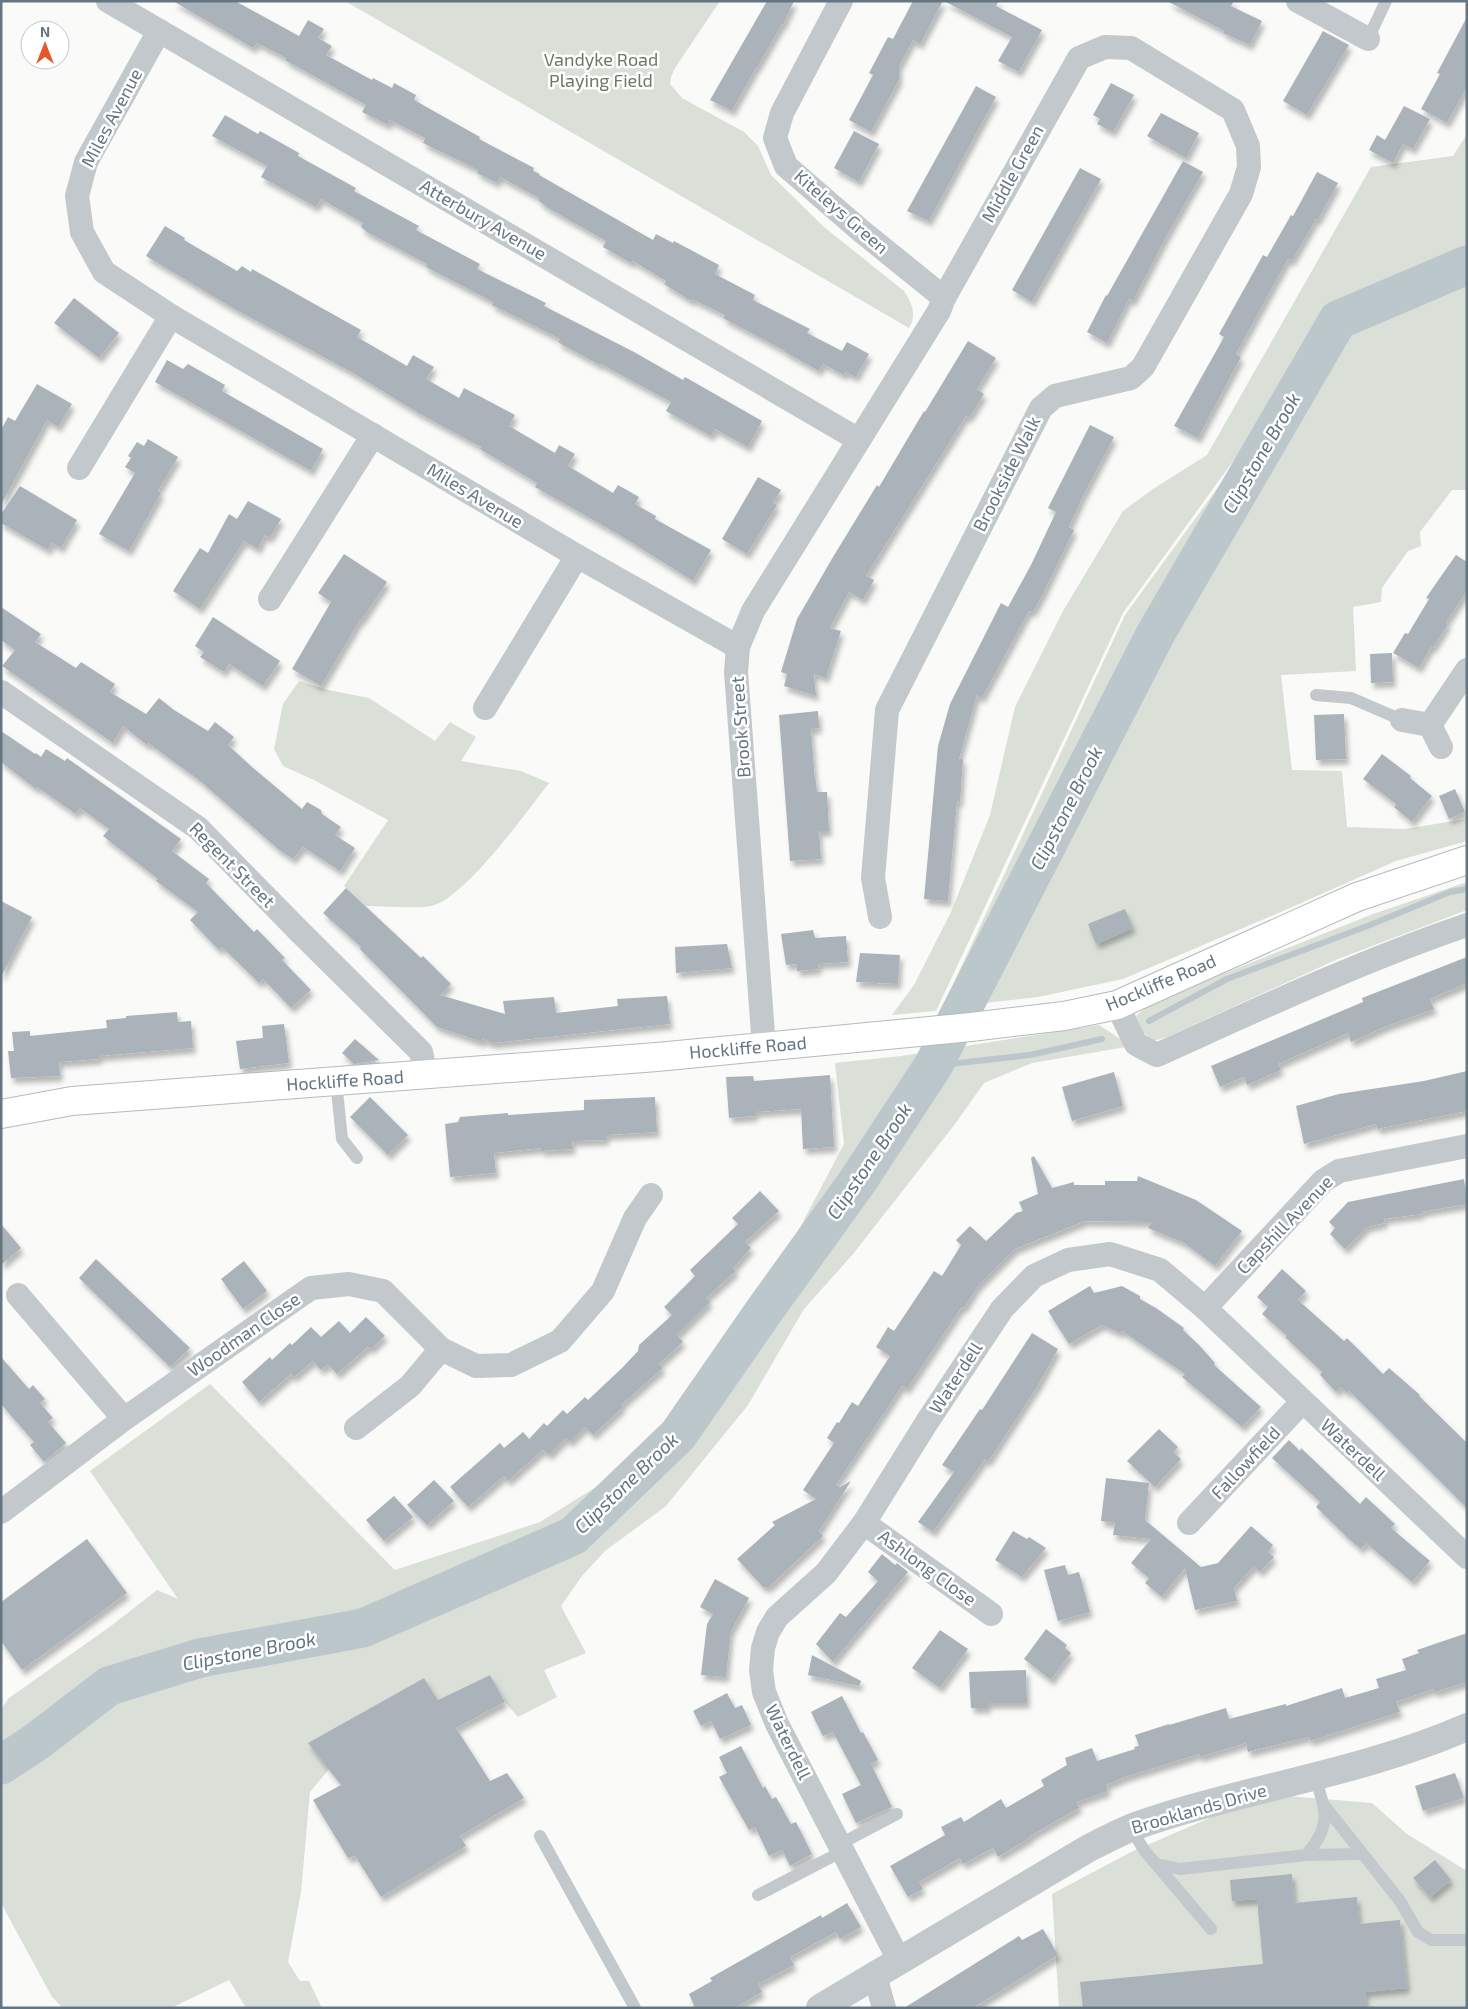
<svg xmlns="http://www.w3.org/2000/svg" width="1468" height="2009" viewBox="0 0 1468 2009" font-family="'Exo 2',sans-serif">
  <style>
    .green { fill: #dadfd7 }
    .lines { fill: none; stroke-linecap: round; stroke-linejoin: round }
    .stream { stroke: #bbc7cb; stroke-width: 6 }
    .river { stroke: #bbc7cb; stroke-width: 39 }
    .building { fill: #aab3b9; filter: url(#shadow) }
    .primary-casing { stroke: #b5babe; stroke-width: 30 }
    .service { stroke: #c3c8cc; stroke-width: 12 }
    .minor { stroke: #c3c8cc; stroke-width: 24 }
    .tertiary { stroke: #c3c8cc; stroke-width: 28 }
    .primary { stroke: #fff; stroke-width: 28 }
    .labels { text-anchor: middle; stroke-width: 5; stroke-linejoin: round; paint-order: stroke }
    .park-label { font-size: 18px; fill: #687a64; stroke: #fff }
    .street-label { font-size: 18px; fill: #657683; stroke: #fff }
    .water-label { font-size: 19px; font-style: italic; fill: #60757c; stroke: #fff }
  </style>
  <defs>
    <filter id="shadow"><feDropShadow dx="3" dy="5.5" stdDeviation="2.5" flood-color="#0004"/></filter>
  </defs>
  <rect width="100%" height="100%" fill="#fafaf8"/>
  <g class="green">
    <path d="M345 1H720L675 68 671 77 670 84 682 98 744 132 758 146 771 175 824 227 904 291C912 303 917 315 909 328Z"/>
    <path d="M1467 134V263L1336 319 1123 613 936 1011 892 1015 914 985 951 912 990 815 1015 707 1063 611 1123 511 1153 489 1207 455 1371 167 1453 156Z"/>
    <path d="M1467 266V490H1452L1420 532 1421 546 1408 551 1382 588 1381 602 1353 607 1356 671 1281 675 1292 770 1342 771 1347 827 1404 829 1467 819V841L1396 861 1274 915 1123 979 1038 997 942 1008 1125 615 1339 321Z"/>
    <path d="M299 681 328 690 369 698 435 741 450 722 476 737 461 761 521 771 549 783C528 810 464 900 431 906 415 909 384 906 366 906L344 886 388 820 314 780 283 766 274 749 283 704Z"/>
    <path d="M1467 882V910L1338 959 1167 1037 1153 1041 1143 1032 1136 1016 1148 1005 1212 978 1373 914Z"/>
    <path d="M1099 1025 1122 1040 1126 1047 1032 1063 984 1083 955 1124 853 1254 804 1309 748 1405 666 1506 605 1551 582 1576 561 1606 586 1653 544 1670 557 1697 518 1717 505 1702 490 1675 459 1690 440 1703 424 1678 309 1743 329 1769 310 1792 301 1892 288 1962 300 1981H309L322 2008H246L229 1980 171 2008H63L52 1997 1 1903V1709L9 1698 111 1626 157 1590 178 1599 90 1471 210 1384 395 1570 540 1522 628 1467 695 1386 795 1237 844 1144 835 1063 901 1056Z"/>
    <path d="M1265 1794 1372 1803 1407 1834 1467 1871V2008H1059L1052 1894 1131 1852Z"/>
  </g>
  <g class="lines">
    <g class="stream">
      <path d="M1149 1021 1227 979 1370 925 1450 892 1467 889"/>
      <path d="M933 1066 1030 1055 1102 1039"/>
    </g>
    <path class="river" d="M1 1765 36 1742 109 1686 200 1658 363 1628 573 1536 678 1435 764 1311 857 1182 933 1066 1156 633 1338 320 1467 265"/>
  </g>
  <g class="building">
    <path d="M173 1H235L299 36 308 20 324 29 318 38 332 46 326 55 372 80 373 78 392 88 394 83 416 95 414 100 480 137 479 139 534 168 533 171 540 174 539 175 653 240 656 234 673 243 674 241 719 265 715 274 755 295 753 300 810 329 807 333 842 351 847 342 869 354 856 377 846 372 844 375 823 364 819 371 785 352V351L723 318 725 315 692 299 691 301 664 284 666 281 633 261 631 263 603 247 606 241 548 208 538 200 539 198 500 177 497 183 477 173 478 170 423 143 425 138 390 120 388 125 362 112 366 105 285 60 286 58 257 43 253 48Z"/>
    <path d="M767 1H794L783 25 782 24 758 66H757L732 111 710 100Z"/>
    <path d="M913 1H943L920 44 913 40 899 66V80L871 132 849 120 873 75 869 73 888 37 893 39Z"/>
    <path d="M944 1H999L996 6 1042 30 1019 72 998 61 1012 37Z"/>
    <path d="M1167 1H1234L1231 6 1262 21 1250 45 1223 33 1224 31Z"/>
    <path d="M1467 17V87L1447 123 1421 109 1440 74 1437 73Z"/>
    <path d="M1323 31 1349 45 1307 115 1283 101Z"/>
    <path d="M1111 83 1134 95 1113 132 1097 124 1100 119 1093 115Z"/>
    <path d="M976 86 996 97 929 221 907 211Z"/>
    <path d="M1404 106 1430 119 1413 149 1403 144 1393 163 1369 150 1377 135 1385 140Z"/>
    <path d="M1161 113 1199 133 1186 158 1147 136Z"/>
    <path d="M225 115 258 134 260 131 299 153 298 156 356 188 354 191 419 226 416 230 480 264 477 269 546 303 544 306 634 352 683 380 685 377 762 421 748 447 715 429 711 436 666 411 671 402 601 364 600 365 563 345 558 342 560 339 492 305 493 302 426 267 427 264 367 232 361 227 363 223 321 199 316 207 261 177 267 166 212 136Z"/>
    <path d="M854 131 879 144 859 182 834 168Z"/>
    <path d="M1183 161 1203 172 1166 237 1133 301 1129 299 1107 343 1087 332 1106 295 1107 296Z"/>
    <path d="M1080 168 1101 179 1032 302 1012 290Z"/>
    <path d="M1317 172 1338 183 1318 220 1316 219 1292 261 1288 259 1236 354 1241 357 1198 438 1174 426 1224 337 1219 334 1263 255 1267 257 1291 215 1293 216Z"/>
    <path d="M165 226 185 238 184 240 237 271 242 266 251 272 252 269 361 330 357 337 407 366 413 355 434 367 426 379 459 398 464 388 515 415 509 426 555 453 559 445 575 454 568 466 613 493 618 485 639 497 635 504 656 516 655 519 711 550 693 581 618 534 535 487 537 483 480 449 481 447 420 414 353 373 231 307 146 256Z"/>
    <path d="M74 298 119 333 99 358 54 323Z"/>
    <path d="M968 341 996 358 977 389 984 394 969 418 966 416 866 576 874 580 863 600 849 592 830 628 841 631 826 678 814 674 816 696 784 686 787 674 781 672 797 619 833 557 877 485 879 487 924 411 925 412Z"/>
    <path d="M167 360 183 369 188 364 225 385 222 391 323 449 311 471 155 382Z"/>
    <path d="M37 384 72 404 58 427 47 420 1 505V430L8 417 15 421Z"/>
    <path d="M1090 425 1114 437 1082 498 1069 527 1074 530 1043 594 1033 612 1029 611 982 698 977 695 959 759H963L960 802 957 801 948 901 924 899 938 746 950 704 1001 603 1008 607 1031 565 1056 512 1048 508Z"/>
    <path d="M148 439 178 457 158 491 161 493 129 551 99 534 135 473 125 467 131 458 128 456 137 442 144 446Z"/>
    <path d="M758 477 781 490 773 503 777 505 747 554 722 539Z"/>
    <path d="M20 486 77 520 61 548 52 543 48 550 1 523V514Z"/>
    <path d="M248 501 281 519 270 538 265 535 258 549 244 541 200 609 173 591 200 548 208 553 229 514 237 519Z"/>
    <path d="M344 554 387 582 361 621 360 620 321 686 292 669 331 602 318 593Z"/>
    <path d="M1456 555 1467 562V591L1446 622 1448 624 1433 648 1431 647 1419 668 1393 653 1405 633 1408 634 1429 599 1426 598 1439 579Z"/>
    <path d="M1 607 41 634 35 642 76 668 81 662 115 684 110 692 146 714 159 698 174 710 208 731 215 722 234 737 228 745 252 767 302 809 307 802 321 810 322 814 341 827 335 835 355 848 340 871 303 847 293 859 278 849 199 780 148 743 147 745 123 726 113 743 2 666 15 650 1 640Z"/>
    <path d="M213 617 280 661 263 686 229 664 224 672 200 657 204 652 195 646Z"/>
    <path d="M1392 653 1393 682 1371 683 1370 654Z"/>
    <path d="M818 711 819 728 811 729 815 781H816L817 792H827L829 831H819L821 859 790 861 779 715Z"/>
    <path d="M1344 714 1346 759 1316 760 1314 715Z"/>
    <path d="M1 731 35 754 36 753 41 757 46 749 65 761 67 758 181 839 172 851 209 879 206 883 254 932 257 929 285 958 282 960 311 990 291 1008 263 979 259 983 222 947 219 950 190 920 198 912 156 881 158 879 103 836 109 829 80 808 76 814 37 787 36 789 1 762Z"/>
    <path d="M1382 754 1411 776 1410 778 1432 796 1412 822 1394 807 1396 804 1363 779Z"/>
    <path d="M1455 789 1465 812 1449 819 1439 796Z"/>
    <path d="M346 888 421 958 423 956 451 984 440 995 505 1014 503 1001 554 997 556 1013 618 1006 617 999 667 996 670 1024 493 1043 482 1039V1042L437 1027 360 949 361 947 323 913Z"/>
    <path d="M1 901 32 917 1 977Z"/>
    <path d="M1125 909 1133 928 1096 944 1088 924Z"/>
    <path d="M813 930 815 938 846 936 848 962 818 964 819 969 797 971 796 964 786 965 781 934Z"/>
    <path d="M727 944 732 968 676 973 675 947Z"/>
    <path d="M860 953 900 955 898 984 856 982Z"/>
    <path d="M1467 957V983L1430 999 1434 1009 1387 1026 1351 1042 1348 1033 1278 1064 1281 1070 1247 1085 1244 1077 1220 1087 1211 1066 1363 1002 1362 998Z"/>
    <path d="M177 1012 178 1022 191 1021 193 1048 99 1056V1059L59 1062 60 1076 11 1078 8 1051H14L12 1032 30 1031V1036L107 1028 106 1020 126 1018V1016Z"/>
    <path d="M284 1024 289 1063 240 1069 236 1041 263 1038 262 1026Z"/>
    <path d="M355 1039 379 1060 354 1064 342 1053Z"/>
    <path d="M1467 1071V1111L1377 1129 1376 1124 1304 1144 1296 1106 1339 1094 1424 1081Z"/>
    <path d="M1114 1072 1123 1106 1072 1121 1062 1087Z"/>
    <path d="M830 1075 834 1147 803 1149 801 1109 755 1112V1116L729 1118 726 1077 753 1076 754 1081Z"/>
    <path d="M370 1097 408 1135 388 1155 350 1117Z"/>
    <path d="M655 1097 657 1132 606 1135V1140L572 1141 573 1149 541 1151V1148L494 1153 496 1173 450 1177 445 1124 458 1122 460 1117 508 1113V1115L584 1110V1100Z"/>
    <path d="M1034 1156 1052 1188 1074 1182V1185H1105V1181H1137L1138 1176 1196 1200 1242 1231 1215 1266 1184 1243 1148 1228 1151 1222 1085 1221 1015 1249 978 1286 964 1308 962 1307 907 1389 902 1386 836 1485 840 1487 851 1481 819 1531 823 1536 769 1587H763L737 1559 775 1525 772 1522 816 1499 803 1490 834 1443 827 1438 837 1422 839 1423 852 1402 858 1406 890 1356 876 1347 888 1327 894 1331 934 1271 942 1276 961 1245 956 1240 970 1226 986 1241 1016 1213 1023 1211 1019 1202 1038 1194 1031 1158Z"/>
    <path d="M1464 1179 1467 1204 1421 1212 1422 1214 1384 1219 1385 1223 1367 1227 1345 1249 1330 1234 1335 1228 1329 1222 1348 1202Z"/>
    <path d="M760 1191 779 1211 745 1242 751 1248 733 1268 736 1271 706 1298 710 1302 677 1335 683 1342 659 1364 663 1368 621 1405 623 1407 593 1435 585 1427 570 1442 566 1438 549 1455 543 1450 508 1481 504 1476 468 1507 450 1487 500 1443 504 1448 523 1432 529 1439 544 1423 547 1426 563 1410 567 1414 585 1397 588 1400 622 1368 638 1351 639 1345 672 1315 664 1307 695 1276 690 1270 738 1224 732 1218Z"/>
    <path d="M1 1224 21 1248 1 1265Z"/>
    <path d="M96 1259 190 1348 170 1367 79 1278Z"/>
    <path d="M244 1261 267 1291 243 1309 221 1279Z"/>
    <path d="M1282 1269 1306 1291 1298 1300 1344 1341 1347 1338 1383 1374 1389 1368 1420 1395 1419 1396 1467 1443V1508L1349 1391 1347 1393 1341 1387 1336 1392 1320 1375 1322 1372 1285 1337 1287 1336 1262 1314 1268 1307 1257 1297Z"/>
    <path d="M1090 1286 1094 1293 1122 1286 1140 1296V1299L1156 1308 1184 1328 1183 1330 1199 1345 1215 1363 1214 1365 1261 1407 1242 1427 1182 1377 1185 1374 1122 1331 1120 1333 1102 1325 1069 1344 1048 1311Z"/>
    <path d="M366 1317 385 1336 371 1349 368 1347 337 1374 328 1364 321 1370 313 1361 294 1377 291 1374 259 1402 242 1382 270 1357 272 1360 290 1343 292 1345 311 1327 321 1337 339 1321 350 1333Z"/>
    <path d="M1032 1333 1058 1349 1039 1384 988 1462 985 1459 933 1532 918 1522 954 1472 942 1465 980 1409 982 1410Z"/>
    <path d="M1 1357 29 1389 33 1385 45 1399 40 1403 53 1418 48 1422 66 1443 44 1462 30 1445 34 1442 1 1404Z"/>
    <path d="M1159 1429 1178 1447 1173 1452 1181 1459 1155 1487 1127 1461Z"/>
    <path d="M1289 1440 1300 1451 1301 1448 1360 1504 1366 1497 1395 1524 1391 1528 1430 1561 1412 1582 1366 1543 1361 1549 1350 1540 1316 1507 1320 1502 1272 1458Z"/>
    <path d="M1106 1478 1149 1483 1145 1520 1201 1567 1218 1563 1251 1526 1273 1545 1268 1552 1274 1557 1260 1572 1254 1566 1234 1588 1237 1601 1195 1610 1185 1568 1162 1597 1145 1583 1149 1578 1131 1563 1151 1539 1113 1535 1115 1523 1101 1521Z"/>
    <path d="M434 1480 454 1501 427 1525 407 1505Z"/>
    <path d="M394 1496 413 1517 384 1541 366 1520Z"/>
    <path d="M1013 1531 1027 1539 1029 1537 1046 1548 1022 1577 995 1560Z"/>
    <path d="M87 1539 127 1593 22 1670 1 1641V1602Z"/>
    <path d="M882 1554 895 1565 897 1563 908 1572 833 1662 816 1644 840 1613 846 1617 878 1581 868 1572Z"/>
    <path d="M1065 1565 1068 1575 1079 1572 1090 1612 1058 1621 1044 1570Z"/>
    <path d="M715 1579 749 1598 731 1631 726 1677 701 1675 707 1624 713 1614 700 1607Z"/>
    <path d="M1046 1629 1067 1645 1065 1648 1071 1653 1051 1680 1024 1659Z"/>
    <path d="M940 1630 968 1649 940 1688 912 1668Z"/>
    <path d="M1467 1633V1682L1435 1692 1433 1689 1396 1702 1400 1712 1310 1741 1309 1737 1248 1752 1246 1743 1200 1757 1199 1754 1125 1777 1106 1785 1108 1791 1077 1802 1079 1808 1030 1836 1031 1837 998 1857 993 1848 963 1864 960 1858 919 1882 923 1889 908 1897 890 1866 945 1835 941 1827 961 1817 964 1822 1001 1799 1006 1808 1044 1786 1041 1780 1067 1765 1065 1758 1092 1748 1097 1761 1135 1749 1134 1747 1139 1746 1135 1735 1169 1724V1725L1226 1708 1229 1719 1286 1704V1706L1342 1688 1345 1698 1379 1688 1376 1679 1406 1670 1402 1659 1419 1653 1417 1650Z"/>
    <path d="M812 1655 861 1681 859 1686 808 1675Z"/>
    <path d="M1026 1670 1027 1703H988V1708H971L969 1672Z"/>
    <path d="M490 1675 505 1702 456 1728 490 1781 507 1773 524 1798 460 1836 466 1846 381 1897 355 1856 348 1858 313 1800 341 1785 308 1743 424 1678 438 1700Z"/>
    <path d="M727 1693 735 1708 742 1705 751 1725 720 1739 711 1721 701 1726 693 1711Z"/>
    <path d="M842 1696 861 1733 863 1732 878 1760 871 1764 892 1807 856 1823 842 1794 861 1785 833 1732 823 1736 811 1712Z"/>
    <path d="M741 1746 763 1788 765 1786 772 1799 776 1797 791 1824 796 1822 812 1854 790 1866 782 1850 769 1856 755 1827 749 1830 719 1777 727 1773 719 1757Z"/>
    <path d="M1455 1773 1464 1798 1423 1811 1415 1786Z"/>
    <path d="M1435 1860 1451 1880 1430 1897 1413 1878Z"/>
    <path d="M1292 1874 1294 1903 1357 1897 1359 1924 1400 1920 1407 1988 1365 1992 1366 2008H1083L1080 1982 1263 1964 1257 1899 1232 1901 1230 1880Z"/>
    <path d="M847 1903 861 1927 840 1939 836 1932 790 1957 794 1965 758 1984 762 1992 735 2008H695L689 1994 712 1981 710 1978 821 1915 822 1918Z"/>
    <path d="M1043 1929 1058 1955 973 2008H904L1019 1936 1022 1940Z"/>
  </g>
  <g class="lines">
    <g class="primary-casing">
      <path id="primary" d="M1 1114 72 1101 657 1057 971 1027 1064 1016 1117 1005 1357 897 1467 860"/>
    </g>
    <g class="service">
      <path d="M1368 39 1386 1"/>
      <path d="M1316 695 1351 698 1402 720"/>
      <path d="M336 1081 342 1139 357 1158"/>
      <path d="M1324 1805 1400 1901 1418 1932 1431 1940H1467"/>
      <path d="M1131 1828 1144 1850 1211 1929"/>
      <path d="M540 1836 635 2008"/>
      <path d="M840 1844 897 1814"/>
      <path d="M1306 1855 1362 1854"/>
      <path d="M1156 1864 1180 1869 1306 1855C1332 1826 1326 1811 1315 1777"/>
      <path d="M758 1895 843 1851"/>
    </g>
    <g class="minor">
      <path d="M108 1 859 440"/>
      <path d="M841 1 782 113 775 138 786 166 860 230 944 298"/>
      <path d="M1298 1 1368 39"/>
      <path d="M159 31 86 162 77 196 82 232 104 272 171 316 577 556 738 647"/>
      <path d="M79 468 171 316"/>
      <path d="M270 599 373 435"/>
      <path d="M1 692 198 828 299 931 421 1052 426 1075"/>
      <path d="M485 708 577 556"/>
      <path d="M1402 720 1430 725 1441 747"/>
      <path d="M1430 725 1467 670"/>
      <path d="M1117 1005 1136 1044 1157 1055C1259 1009 1361 961 1467 925"/>
      <path d="M764 1047 736 672 738 647 753 611 939 311 944 298 1079 58 1105 47 1131 48 1233 110 1248 146 1249 167 1241 194 1143 367 1131 378 1055 396 1041 408 887 710 873 878 880 917"/>
      <path d="M18 1295 124 1419"/>
      <path d="M1205 1308 1323 1181 1339 1171 1467 1146"/>
      <path d="M356 1428 410 1386 441 1349"/>
      <path d="M1 1512 124 1419 311 1288 349 1284 383 1291 441 1349 476 1366 511 1365 560 1341 603 1291 635 1218 651 1195"/>
      <path d="M864 1523 991 1614"/>
      <path d="M1189 1523 1302 1402"/>
      <path d="M900 1962 777 1724 764 1692 761 1670 763 1648 768 1632 777 1617 826 1573 864 1523 927 1422 1002 1309 1034 1276 1068 1260 1110 1254 1160 1270 1205 1308 1467 1557"/>
      <path d="M875 1976 884 2008"/>
    </g>
    <path class="tertiary" d="M820 2008 1089 1848C1103 1841 1118 1833 1133 1827 1242 1788 1360 1774 1467 1727"/>
    <use href="#primary" class="primary"/>
  </g>
  <g class="labels">
    <g class="park-label">
      <text x="601" y="66">Vandyke Road<tspan x="601" dy="21">Playing Field</tspan></text>
    </g>
    <g class="street-label">
      <text transform="translate(112 118) rotate(-62)" y="6">Miles Avenue</text>
      <text transform="translate(1013 174) rotate(-61)" y="6">Middle Green</text>
      <text transform="translate(841 212) rotate(41)" y="6">Kiteleys Green</text>
      <text transform="translate(483 220) rotate(30)" y="6">Atterbury Avenue</text>
      <text transform="translate(1007 474) rotate(-63)" y="6">Brookside Walk</text>
      <text transform="translate(475 496) rotate(31)" y="6">Miles Avenue</text>
      <text transform="translate(741 727) rotate(-94)" y="6">Brook Street</text>
      <text transform="translate(232 865) rotate(45)" y="6">Regent Street</text>
      <text transform="translate(1161 983) rotate(-23)" y="6">Hockliffe Road</text>
      <text transform="translate(748 1048) rotate(-5)" y="6">Hockliffe Road</text>
      <text transform="translate(345 1081) rotate(-4)" y="6">Hockliffe Road</text>
      <text transform="translate(1285 1225) rotate(-46)" y="6">Capshill Avenue</text>
      <text transform="translate(244 1335) rotate(-35)" y="6">Woodman Close</text>
      <text transform="translate(956 1378) rotate(-57)" y="6">Waterdell</text>
      <text transform="translate(1353 1450) rotate(43)" y="6">Waterdell</text>
      <text transform="translate(1246 1463) rotate(-47)" y="6">Fallowfield</text>
      <text transform="translate(927 1568) rotate(36)" y="6">Ashlong Close</text>
      <text transform="translate(788 1742) rotate(64)" y="6">Waterdell</text>
      <text transform="translate(1199 1809) rotate(-16)" y="6">Brooklands Drive</text>
    </g>
    <g class="water-label">
      <text transform="translate(1261 453) rotate(-60)" y="7">Clipstone Brook</text>
      <text transform="translate(1066 808) rotate(-63)" y="7">Clipstone Brook</text>
      <text transform="translate(869 1161) rotate(-56)" y="7">Clipstone Brook</text>
      <text transform="translate(626 1483) rotate(-44)" y="7">Clipstone Brook</text>
      <text transform="translate(249 1651) rotate(-11)" y="7">Clipstone Brook</text>
    </g>
  </g>
  <rect width="1468" height="2009" fill="none" stroke="#657683" stroke-width="5"/>
  <g transform="translate(45 45)"><circle r="24" fill="#ffffff" stroke="#c1c8cd"/>
  <path d="M0-4L9 19L0 12L-9 19Z" fill="#e4572e"/>
  <text y="-8" font-size="14" font-weight="bold" text-anchor="middle" fill="#657683">N</text>
  </g>
</svg>
